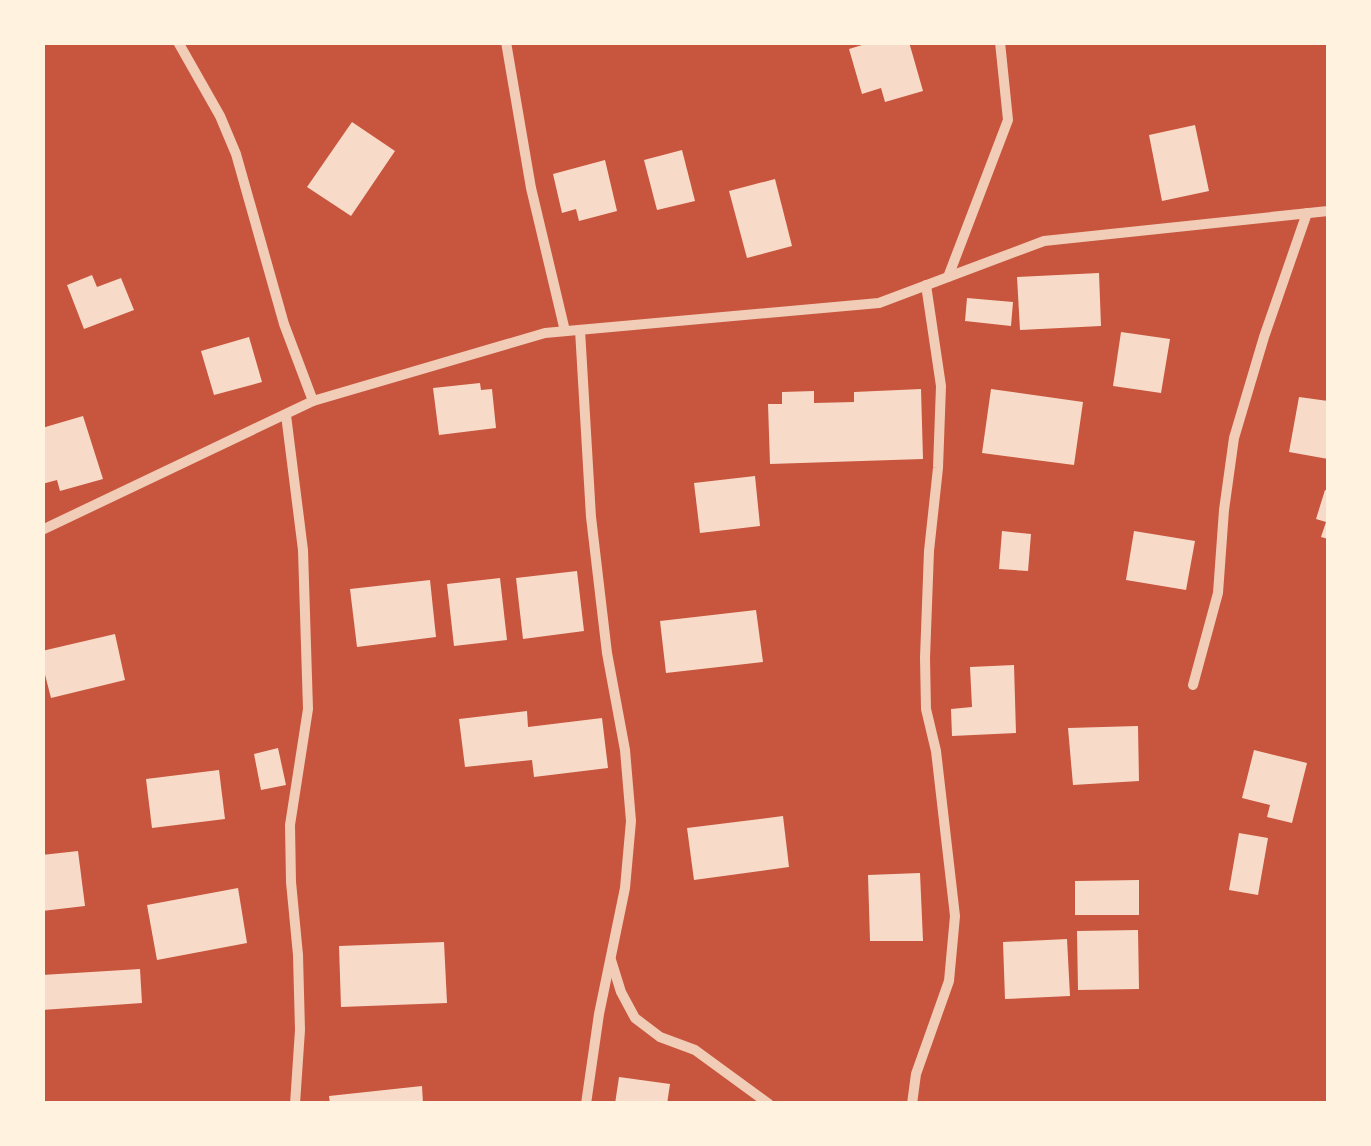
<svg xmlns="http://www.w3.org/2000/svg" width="1371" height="1146" viewBox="0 0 1371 1146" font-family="'Times New Roman',serif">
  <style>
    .building { fill: #f7dbc8 }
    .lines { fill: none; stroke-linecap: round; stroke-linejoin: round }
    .minor { stroke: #f1ccb7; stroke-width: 10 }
  </style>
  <rect width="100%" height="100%" fill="#c8553d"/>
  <g class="building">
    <path d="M872 42H909L923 91 885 102 881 88 862 94 849 49Z"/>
    <path d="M352 122 395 151 351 216 307 187Z"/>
    <path d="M1195 125 1209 191 1162 201 1149 135Z"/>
    <path d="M682 150 695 201 657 210 644 160Z"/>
    <path d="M605 160 617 211 579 221 576 209 562 213 553 174Z"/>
    <path d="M775 179 792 246 747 258 729 191Z"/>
    <path d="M1099 273 1101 326 1020 330 1017 277Z"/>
    <path d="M92 275 97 287 121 278 134 310 84 329 67 285Z"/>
    <path d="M967 298 1013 302 1011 326 965 321Z"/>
    <path d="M1121 332 1170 339 1161 393 1113 386Z"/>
    <path d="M249 337 262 382 214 395 201 351Z"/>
    <path d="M480 383 481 390 492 389 496 428 439 435 433 388Z"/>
    <path d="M921 389 923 459 770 464 768 404H782V392L814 391V403L854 402V392Z"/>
    <path d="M991 389 1083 402 1074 465 982 453Z"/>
    <path d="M1299 397 1328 401V459L1289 452Z"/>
    <path d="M83 416 103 479 60 491 57 480 42 484V428Z"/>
    <path d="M755 476 760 526 700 533 694 483Z"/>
    <path d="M1325 490 1328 491V539L1321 537 1326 522 1316 519Z"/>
    <path d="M1002 531 1031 534 1028 571 999 569Z"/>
    <path d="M1134 531 1195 541 1186 590 1126 580Z"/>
    <path d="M577 571 584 631 523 639 516 578Z"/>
    <path d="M500 578 507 640 454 646 447 584Z"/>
    <path d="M430 580 436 637 357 647 350 589Z"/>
    <path d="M756 610 763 662 666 673 660 621Z"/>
    <path d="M115 634 125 680 51 698 42 663V651Z"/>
    <path d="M1014 665 1016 733 952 736 951 709 972 707 970 667Z"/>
    <path d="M527 711 528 727 602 718 608 768 534 777 532 760 465 767 459 719Z"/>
    <path d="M1138 726 1139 781 1073 785 1068 728Z"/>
    <path d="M278 748 286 785 261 790 254 754Z"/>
    <path d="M1254 750 1307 763 1292 823 1267 817 1270 805 1242 798Z"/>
    <path d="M219 770 225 819 152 828 146 779Z"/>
    <path d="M783 816 789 867 694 880 687 828Z"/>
    <path d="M1239 833 1268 838 1258 895 1229 890Z"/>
    <path d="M78 851 85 906 42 911V855Z"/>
    <path d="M920 873 923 941H870L868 875Z"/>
    <path d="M1139 880V915H1075V881Z"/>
    <path d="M238 888 247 943 157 960 147 905Z"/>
    <path d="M1138 930 1139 989 1078 990 1077 931Z"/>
    <path d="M1067 939 1070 996 1005 999 1003 942Z"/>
    <path d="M444 942 447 1003 341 1007 339 946Z"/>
    <path d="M140 969 142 1003 42 1010V975Z"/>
    <path d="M619 1077 670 1084 667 1104H615Z"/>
    <path d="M422 1086 423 1104H330L329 1096Z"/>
  </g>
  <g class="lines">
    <g class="minor">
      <path d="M178 42 220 116 236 154 284 324 313 401"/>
      <path d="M506 42 531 188 565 331"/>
      <path d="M948 277 1008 120 1000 42"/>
      <path d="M580 330 591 517 607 653 625 750 631 821 625 888 599 1014 586 1104"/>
      <path d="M286 415 303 550 308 709 290 825 291 882 298 955 300 1030 295 1104"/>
      <path d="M42 530 313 401 545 333 879 303 1044 241 1328 211"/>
      <path d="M1193 685 1218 593 1224 510 1234 438 1264 337 1307 213"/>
      <path d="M611 960 621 992 635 1018 660 1037 695 1050 769 1104"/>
      <path d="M912 1104 916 1074 949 981 955 916 936 751 926 709 925 658 929 551 938 468 941 386 926 285"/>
    </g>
  </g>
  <rect width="1371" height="1146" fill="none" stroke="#fff3e0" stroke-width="90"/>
</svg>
